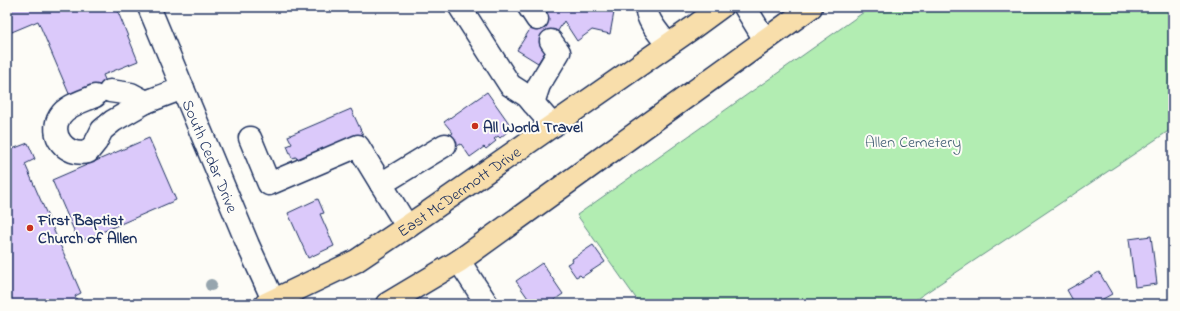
<svg xmlns="http://www.w3.org/2000/svg" width="1180" height="311" viewBox="0 0 1180 311" font-family="'Indie Flower',sans-serif">
  <style>
    .green { fill: #b2edb2; stroke: #668e88 }
    .building { fill: #dbc9fa; stroke: #1b2f5e }
    .lines { fill: none; stroke-linecap: round; stroke-linejoin: round }
    .minor-casing { stroke: #1b2f5e; stroke-width: 25 }
    .major-casing { stroke: #1b2f5e; stroke-width: 25 }
    .minor { stroke: #fdfcf7; stroke-width: 22 }
    .major { stroke: #f8deab; stroke-width: 22 }
    .tree { fill: #96a5ae }
    .poi-dot { fill: #c8321e; stroke: #fdfcf7; stroke-width: 1.5 }
    .labels { text-anchor: middle; stroke-width: 4; stroke-linejoin: round; paint-order: stroke }
    .poi-label { font-size: 16px; font-weight: bold; fill: #1b2f5e; stroke: #fdfcf7; text-anchor: start }
    .park-label { font-size: 16px; fill: #415e73; stroke: #fdfcf7 }
    .street-label { font-size: 16px; fill: #1b2f5e; stroke: #fdfcf7 }
  </style>
  <rect width="100%" height="100%" fill="#fdfcf7"/>
  <filter id="ink" filterUnits="userSpaceOnUse"><feTurbulence type="fractalNoise" baseFrequency=".025" numOctaves="2"/><feDisplacementMap in="SourceGraphic" scale="8" xChannelSelector="R" yChannelSelector="G"/><feConvolveMatrix kernelMatrix="1 2 1 2 8 2 1 2 1" color-interpolation-filters="sRGB"/></filter>
  <g filter="url(#ink)">
    <path class="green" d="M871 7H1173V128L909 304H640L577 215Z"/>
    <g class="building">
      <path d="M7 7H116L138 61 103 75 112 96H70L38 21 7 34Z"/>
      <path d="M544 7H615L610 34 592 30 577 41 564 21 538 63 517 50Z"/>
      <path d="M487 92 511 126 506 130 507 132 500 138 498 136 494 139 496 141 486 149 484 147 470 157 461 144 457 146 450 135 453 133 444 122Z"/>
      <path d="M351 109 364 137 298 161 296 157 292 158 287 146 292 144 288 136Z"/>
      <path d="M149 138 176 200 79 242 52 180Z"/>
      <path d="M28 143 35 159 25 164 81 293 75 296 79 304H7V151Z"/>
      <path d="M318 199 324 213 320 214 334 246 308 258 288 213Z"/>
      <path d="M1151 236 1157 284 1135 287 1129 239Z"/>
      <path d="M593 245 605 262 582 277 580 275 576 277 567 264 573 261 572 259Z"/>
      <path d="M542 263 563 294 548 304H532L516 281Z"/>
      <path d="M1099 272 1112 294 1094 304H1075L1067 290Z"/>
    </g>
    <g class="lines">
      <g class="minor-casing">
        <g id="minor">
          <path id="s1" d="M149 7 248 245 275 304"/>
          <path d="M460 7 510 85 527 96 553 126"/>
          <path d="M529 7 537 19"/>
          <path d="M647 7C645 19 661 36 668 45"/>
          <path d="M745 7 765 40"/>
          <path d="M110 91 131 94 146 102"/>
          <path d="M95 96C84 101 67 105 60 116 48 135 66 157 88 152L96 142 102 130 113 121 146 102 183 88"/>
          <path d="M533 103 539 85 559 52 551 41"/>
          <path d="M250 138 269 184 358 146 400 215 408 226"/>
          <path d="M381 184 445 145"/>
          <path d="M459 261 487 304"/>
        </g>
      </g>
      <g class="major-casing">
        <g id="major">
          <path id="s2" d="M266 304 356 261 427 213 691 29 721 7"/>
          <path d="M387 304 459 261 811 7"/>
        </g>
      </g>
      <use href="#minor" class="minor"/>
      <use href="#major" class="major"/>
    </g>
    <circle class="tree" cx="211" cy="285" r="6"/>
  </g>
  <g class="poi-dot">
    <circle cx="475" cy="126" r="4"/>
    <circle cx="30" cy="228" r="4"/>
  </g>
  <g class="labels">
    <g class="poi-label">
      <text x="483" y="132">All World Travel</text>
      <text x="38" y="225">First Baptist<tspan x="38" dy="18">Church of Allen</tspan></text>
    </g>
    <g class="park-label">
      <text x="913" y="147">Allen Cemetery</text>
    </g>
    <g class="street-label">
      <text dy="6" stroke="none"><textPath href="#s1" startOffset="161">South Cedar Drive</textPath></text>
      <text dy="6" stroke="none"><textPath href="#s2" startOffset="224">East McDermott Drive</textPath></text>
    </g>
  </g>
  <rect width="1180" height="311" fill="none" stroke="#fdfcf7" stroke-width="24"/>
  <rect x="12" y="12" width="1156" height="287" fill="none" stroke="#1b2f5e" stroke-width="1.5" filter="url(#ink)"/>
</svg>
